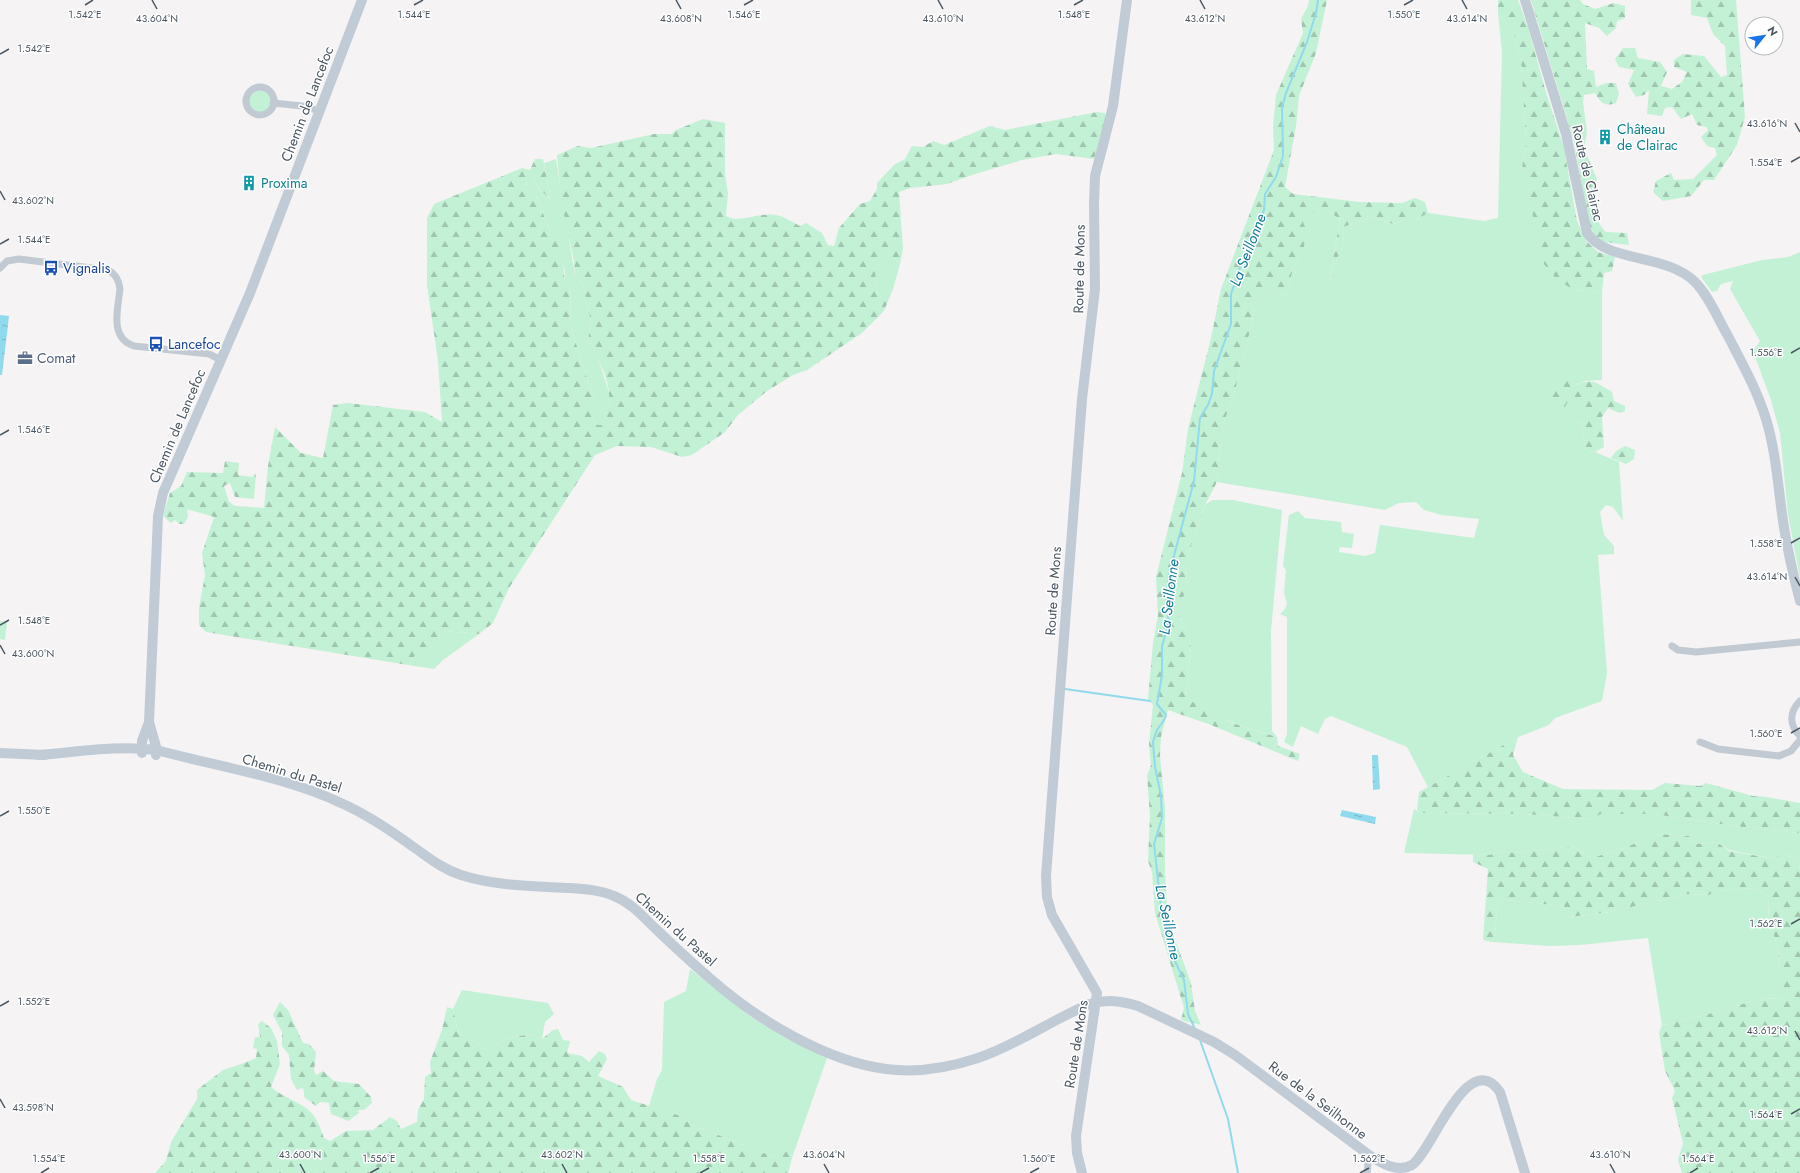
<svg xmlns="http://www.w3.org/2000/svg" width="1800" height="1173" viewBox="0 0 1800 1173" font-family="Jost,sans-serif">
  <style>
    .grass { fill: #c3f1d5 }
    .forest { fill: url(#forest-firs) }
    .water { fill: url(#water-ripples) }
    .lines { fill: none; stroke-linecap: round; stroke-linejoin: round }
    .stream { stroke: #90daee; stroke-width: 2 }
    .street { stroke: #c1cad2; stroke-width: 7 }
    .secondary { stroke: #c1cbd6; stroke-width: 10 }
    .ticks { fill: none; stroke: #4a5661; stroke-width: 1.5 }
    .labels { text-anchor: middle; stroke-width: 3; stroke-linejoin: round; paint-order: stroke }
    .street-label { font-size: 14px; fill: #4a5661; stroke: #fff }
    .culture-label { font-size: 14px; fill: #0d838f; stroke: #fff; text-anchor: start }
    .transit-label { font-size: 14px; fill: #164399; stroke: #fff; text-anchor: start }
    .service-label { font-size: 14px; fill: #4e5e75; stroke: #fff; text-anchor: start }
    .water-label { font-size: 15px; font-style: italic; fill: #0c7c9b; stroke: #fff }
    .ticks-label { font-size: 10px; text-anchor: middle; fill: #4a5661; stroke: #fff; stroke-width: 3; stroke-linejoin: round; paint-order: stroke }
  </style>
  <defs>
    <pattern id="forest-firs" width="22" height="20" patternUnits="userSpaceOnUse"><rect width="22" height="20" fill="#c3f1d5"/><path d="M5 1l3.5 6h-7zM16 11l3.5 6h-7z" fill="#a0c6b0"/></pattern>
    <pattern id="water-ripples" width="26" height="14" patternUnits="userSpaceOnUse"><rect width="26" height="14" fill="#90daee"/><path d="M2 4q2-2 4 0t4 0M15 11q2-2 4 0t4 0" fill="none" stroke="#78b4c4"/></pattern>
  </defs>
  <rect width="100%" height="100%" fill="#f5f3f3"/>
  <g class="grass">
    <path d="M1498 12 1513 31 1521 60 1526 142 1522 168 1574 290 1602 292V380L1585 381 1572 386 1570 396 1572 397 1580 411 1586 451 1595 452 1619 462 1623 521 1613 507 1606 505 1600 512 1604 535 1614 546V554L1598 555 1607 673 1602 701 1555 718 1549 725 1518 737 1428 787 1407 747 1331 716 1325 719 1318 734 1301 726 1293 747 1284 742 1287 734V617L1280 614 1285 609 1287 604 1284 592 1286 570 1283 566 1289 515 1298 511 1305 518 1341 522 1342 532 1354 534 1352 548 1340 547 1339 552 1365 556 1375 553 1380 525 1474 538 1479 519 1442 515 1424 510 1416 502 1399 503 1385 510 1217 482 1223 424 1233 398 1252 323 1255 294 1261 289 1287 296 1293 268 1303 251 1299 212H1329L1340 219 1329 282 1332 283 1336 261 1344 244 1343 227 1372 217 1393 224 1406 220H1415L1428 213 1484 221 1498 218 1502 53Z"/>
    <circle cx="260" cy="101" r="11"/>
    <path d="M556 159 575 276 583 285 591 322 588 340 597 354 610 396 609 407 613 420 610 425H598L592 418 596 408 571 327 570 282 564 280 565 271 559 253 535 193 527 185 525 177H532C536 187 542 193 551 199L544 163Z"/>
    <path d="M1800 252V578L1788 515 1780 433 1771 400 1753 351 1760 341 1730 289 1733 281 1721 284 1717 291 1712 292 1701 277 1703 275 1762 260 1788 257Z"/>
    <path d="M888 253 900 264 893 289 878 298 875 270Z"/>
    <path d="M1212 500H1233L1282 510 1271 631 1272 731 1277 737 1247 728 1206 712 1186 697 1191 644 1178 613 1186 589 1187 558 1205 505Z"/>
    <path d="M0 621 7 622 5 640 0 639Z"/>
    <path d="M446 631 479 634 443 660 434 669 408 665 416 654 438 644V637Z"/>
    <path d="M1414 809 1422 813 1524 814 1591 819 1601 814H1653L1742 827 1800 833V868L1798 859 1787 855 1770 858 1729 850 1717 842 1695 844 1689 836 1657 834 1624 848 1592 858 1573 846 1515 853 1500 851 1490 855 1404 853Z"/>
    <path d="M1755 888 1769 897 1768 919 1778 947 1779 971 1787 998 1757 999 1725 1010 1662 1025 1648 938 1580 945 1550 946 1492 942 1495 934 1498 899 1565 906 1570 917 1609 912 1688 894 1709 895 1716 891Z"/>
    <path d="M690 969 751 1017 787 1039 827 1058 793 1155 784 1152 777 1158 690 1124 681 1116 649 1106 657 1079 662 1070 664 1002 686 991Z"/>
    <path d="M462 990 548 1003 554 1014 545 1022 542 1039 531 1034 504 1039 489 1050 458 1033 453 1009Z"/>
    <path d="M321 1147 324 1150V1158L315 1173H302L304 1161 314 1155Z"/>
  </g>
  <g class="forest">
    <path d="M1309 0H1327L1316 53 1299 96 1296 126 1285 187 1293 194 1360 202 1402 203 1415 198 1425 202 1428 213 1415 220H1406L1393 224 1372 217 1343 227 1344 244 1336 261 1332 284 1329 283 1340 219 1329 212H1299L1307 232 1303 251 1293 268 1287 296 1261 289 1255 295 1252 323 1233 398 1223 424 1217 482 1205 505 1187 558 1186 589 1178 613 1191 644 1186 697C1213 718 1244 728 1277 737L1278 746 1300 754 1298 761 1211 725 1168 710 1161 737 1160 756 1165 809V873L1167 903 1172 931 1191 983 1195 1011 1201 1025 1181 1020 1184 1008 1155 913 1152 872 1148 861 1150 815 1147 776 1151 765 1149 744 1153 705 1148 699 1153 643 1158 616 1156 577 1182 473 1188 429 1211 338 1221 289 1274 150 1273 127 1276 95 1303 33 1301 19 1308 6Z"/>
    <path d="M1498 0H1518L1528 27 1545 89 1564 148 1577 221 1586 241 1598 252 1615 257 1612 271 1604 273 1602 292 1574 290 1556 279 1544 264 1522 168 1526 142 1521 60 1513 31 1498 12Z"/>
    <path d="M1531 0H1580L1583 4 1595 9 1614 3 1625 6V18L1617 21 1616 28 1607 36 1599 28 1585 23 1587 69 1594 71 1596 87 1606 83H1616L1619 94 1616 103C1604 107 1601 103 1595 93L1584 95 1583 101 1587 133 1584 148 1597 179C1588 196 1593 219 1606 232L1627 233 1629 245 1604 242 1595 237 1589 224 1574 142Z"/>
    <path d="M1691 0H1736L1745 117 1737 145 1714 180H1704L1691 196 1663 201 1653 192 1656 181 1671 173 1674 180 1693 179 1717 155 1715 148 1707 146 1701 137 1708 130 1706 127 1697 125 1692 114 1681 119 1672 107 1665 108 1662 116 1647 114 1649 90 1644 95 1636 97 1628 84 1634 70 1619 67 1615 59 1623 48H1635L1638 58 1660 62 1667 72 1661 86 1672 89 1682 82 1687 72 1674 67V60L1683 54 1704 56 1721 77 1727 75 1725 46 1713 34 1707 18 1691 15Z"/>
    <path d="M1097 112 1105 113V122L1094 159 1056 154 1022 160 975 174 947 184 910 188 899 192 903 249 900 264 888 253 875 270 878 298 893 289 884 311 862 333 807 370 793 375 767 391 738 415 725 432 692 455 682 457 651 447 617 446 595 455 509 588 493 623 479 634 446 631 438 637V644L416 654 408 665 206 632 199 625V608L205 575 202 553 214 517 187 509 188 517 184 524H179L175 520 171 523 163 516 170 493 181 486 187 472 223 473 225 461 239 463 238 475 253 477 254 474H256L254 499 235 497 230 483 224 486 229 502 235 506 264 508 268 466 275 427 301 453 323 458 333 405 348 403 425 412 442 422 438 361 427 285V218L434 204 522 168 530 170 535 159H543L551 199C543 193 536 187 532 177H525L527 185 535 193 550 231 556 233C559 248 565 265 564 280L570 281 571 327 596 408 592 418 598 425H610L613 420 606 416 604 410 609 407C612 385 600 359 588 340L591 322 583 285 575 276 574 261 562 205 557 155 578 146 591 148 654 134H672L676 130 703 119 725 123V175L728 193 726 216C740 224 759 212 775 215 783 216 793 222 800 226L806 223 822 233 828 245 834 246 839 228 860 204 870 201 877 189V183L894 165 905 159 912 146 923 147 933 141 944 145 990 126 1005 130Z"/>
    <path d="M1567 380 1572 386C1593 378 1594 381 1612 392L1614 401 1625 406V411L1619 413 1608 408 1602 417 1604 447 1595 452 1586 451 1580 411 1571 408 1572 397H1570L1565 407 1550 404V384Z"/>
    <path d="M1625 446 1635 450 1634 459 1626 464 1611 458 1616 451Z"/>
    <path d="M1518 737 1513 755 1523 772 1563 789 1652 790 1665 783 1700 786 1706 783 1753 796 1766 797 1800 803V833L1742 827 1653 814H1601L1591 819 1524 814 1422 813 1417 810 1419 792Z"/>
    <path d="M1657 834 1689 836 1695 844 1717 842 1729 851 1770 858 1787 855 1798 859 1800 868V1173H1682L1678 1160 1683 1143 1672 1098 1675 1091 1665 1071 1659 1033 1662 1025 1725 1010 1757 999 1786 998 1779 971 1778 947 1768 919 1769 897 1755 888 1716 891 1709 895 1688 894 1609 912 1570 917 1565 915 1564 906 1498 899 1495 934 1492 942 1483 940 1488 869 1473 862V854L1490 855 1500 851 1515 853 1573 846 1592 858 1624 848Z"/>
    <path d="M280 1002 288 1010 303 1043 309 1044 316 1052 314 1071 316 1075 323 1071 334 1081 359 1084 371 1097 372 1103 364 1110H358L359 1113 348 1121 331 1114 329 1103 320 1102 316 1106 305 1098 303 1088 297 1090 291 1079 289 1055 282 1046V1032L273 1015Z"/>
    <path d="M447 1007 453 1009 458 1033 489 1050 504 1039 531 1034 542 1039 553 1030 558 1029 563 1040 570 1041 567 1053 582 1056 589 1062 599 1051 605 1054 607 1059 598 1076 623 1087 631 1100 681 1116 690 1124 777 1158 784 1151 793 1155 788 1173H315L324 1158V1150L321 1147 314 1155 304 1161 302 1173H155L166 1161 171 1142 197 1099V1090L223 1070 247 1062 256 1058 257 1049 253 1048 255 1037H260L258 1024 262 1021 271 1028 277 1041 280 1064 271 1087C283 1097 295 1100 306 1108 316 1115 320 1127 324 1138L330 1141 346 1131 373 1130 390 1117 397 1121 401 1129 417 1122 418 1110 424 1099 425 1077 431 1073 430 1062 442 1030Z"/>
  </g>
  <g class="water">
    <path d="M0 315 9 316 2 375H0Z"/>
    <path d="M1372 755H1378L1380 789 1373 790Z"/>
    <path d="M1342 810 1376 817 1375 824 1340 816Z"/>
  </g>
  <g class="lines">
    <g class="stream">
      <path d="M1065 689 1150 701"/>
      <path d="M1195 1029 1188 1014 1184 980 1173 957 1170 927 1161 907 1154 844 1162 818 1161 796 1155 767 1153 742 1157 730 1164 720 1166 715 1157 704 1162 675V646L1169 622 1166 604 1169 574 1194 481 1200 418 1208 405 1212 394 1214 371 1231 324V294L1245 253 1264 210 1265 194 1276 177 1283 156 1282 108 1286 93 1307 42 1316 13 1318 0"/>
      <path d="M1200 1040 1228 1119 1238 1173"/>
    </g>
    <g class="street">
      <circle cx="260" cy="101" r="14"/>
      <path d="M273 103 302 106 320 111"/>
      <path d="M0 268 7 261 19 259 108 270C116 274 119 280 120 289 118 309 109 338 134 346L209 354 221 360"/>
      <path d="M1672 646 1678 650 1696 652 1800 642"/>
      <path d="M1800 701C1789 712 1789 725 1800 736"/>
      <path d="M1700 742 1718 749 1779 756 1791 751 1800 740"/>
      <path d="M1367 1173 1369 1155"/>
    </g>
    <g class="secondary">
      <path d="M1525 0 1566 134 1587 233C1607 263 1666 253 1695 282 1709 296 1718 319 1728 336 1742 363 1757 390 1766 419 1776 452 1778 487 1783 521 1787 548 1793 574 1800 601"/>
      <path d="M149 722 157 750 156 755"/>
      <path d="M0 753 45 755"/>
      <path d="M142 753V741L149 722 157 540 158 516 163 493 250 293 362 0"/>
      <path d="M39 755C78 752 118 745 157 750 218 767 284 776 341 803 366 814 390 830 412 846 428 857 442 869 461 875 495 886 533 886 569 888 584 889 600 890 614 896 632 903 645 919 658 931 676 948 694 965 712 980 758 1020 825 1061 886 1069 916 1073 948 1068 978 1058 1017 1045 1051 1020 1090 1004 1107 999 1121 1001 1138 1006L1214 1042 1235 1055 1369 1155C1381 1163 1397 1173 1412 1165 1432 1152 1468 1045 1500 1092L1525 1173"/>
      <path d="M1082 1173 1077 1153 1076 1136 1097 993 1052 915 1047 897 1046 876 1082 399 1095 289 1094 205 1095 176 1113 106 1127 0"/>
    </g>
  </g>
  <path class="ticks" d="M152 0 157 9M676 0 681 9M938 0 943 9M1200 0 1205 9M1462 0 1467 9M85 5 93 0M414 5 423 0M744 5 753 0M1074 5 1083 0M1404 5 1413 0M0 54 9 49M1795 123 1800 132M1791 162 1800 157M0 191 5 200M0 244 9 239M1791 353 1800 348M0 435 9 430M1791 543 1800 538M1795 577 1800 586M0 625 9 620M0 645 5 654M1791 733 1800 728M0 816 9 811M1791 924 1800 919M0 1006 9 1001M1795 1031 1800 1040M0 1099 5 1108M1791 1114 1800 1109M300 1164 305 1173M562 1164 567 1173M824 1164 829 1173M1610 1164 1615 1173M41 1173 49 1168M370 1173 379 1168M700 1173 709 1168M1030 1173 1039 1168M1360 1173 1369 1168M1690 1173 1698 1168"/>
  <defs>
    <g id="building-bare" transform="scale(1.2)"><path d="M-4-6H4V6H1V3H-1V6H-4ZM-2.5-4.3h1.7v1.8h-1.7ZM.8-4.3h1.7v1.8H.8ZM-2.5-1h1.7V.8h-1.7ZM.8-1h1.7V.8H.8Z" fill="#0f9aa8" stroke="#fff" stroke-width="2.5" paint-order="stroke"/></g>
    <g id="bus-bare" transform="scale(1.2)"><path d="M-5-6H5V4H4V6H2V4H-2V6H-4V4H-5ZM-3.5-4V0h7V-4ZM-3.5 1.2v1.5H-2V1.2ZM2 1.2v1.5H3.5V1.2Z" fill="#1a4fb4" stroke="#fff" stroke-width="2.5" paint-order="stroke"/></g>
    <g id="office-bare" transform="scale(1.2)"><path d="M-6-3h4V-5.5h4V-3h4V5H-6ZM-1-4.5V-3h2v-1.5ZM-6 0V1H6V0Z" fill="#5c6f8a" stroke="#fff" stroke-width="2.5" paint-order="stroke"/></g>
  </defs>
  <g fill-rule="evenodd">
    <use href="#building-bare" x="1605" y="137"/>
    <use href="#building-bare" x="249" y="183"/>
    <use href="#bus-bare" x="51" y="268"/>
    <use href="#bus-bare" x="156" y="344"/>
    <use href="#office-bare" x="25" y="358"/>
  </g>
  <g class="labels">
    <g class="street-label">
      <text transform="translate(307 104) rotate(-69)" y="5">Chemin de Lancefoc</text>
      <text transform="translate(1588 173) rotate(77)" y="5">Route de Clairac</text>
      <text transform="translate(1079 269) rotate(-89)" y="5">Route de Mons</text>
      <text transform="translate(177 426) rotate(-67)" y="5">Chemin de Lancefoc</text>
      <text transform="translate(1053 591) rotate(-86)" y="5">Route de Mons</text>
      <text transform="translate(292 773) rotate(17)" y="5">Chemin du Pastel</text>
      <text transform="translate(676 929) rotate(42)" y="5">Chemin du Pastel</text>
      <text transform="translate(1076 1044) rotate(-81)" y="5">Route de Mons</text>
      <text transform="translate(1318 1100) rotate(37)" y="5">Rue de la Seilhonne</text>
    </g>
    <g class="culture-label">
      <text x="1617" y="134">Château<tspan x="1617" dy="16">de Clairac</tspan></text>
      <text x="261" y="188">Proxima</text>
    </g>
    <g class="transit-label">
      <text x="63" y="273">Vignalis</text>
      <text x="168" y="349">Lancefoc</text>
    </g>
    <g class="service-label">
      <text x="37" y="363">Comat</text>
    </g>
    <g class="water-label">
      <text transform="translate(1248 250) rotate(-69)" y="5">La Seillonne</text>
      <text transform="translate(1169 597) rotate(-83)" y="5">La Seillonne</text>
      <text transform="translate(1168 922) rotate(78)" y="5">La Seillonne</text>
    </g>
  </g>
  <g class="ticks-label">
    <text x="85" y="18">1.542°E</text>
    <text x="414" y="18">1.544°E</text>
    <text x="744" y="18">1.546°E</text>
    <text x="1074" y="18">1.548°E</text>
    <text x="1404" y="18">1.550°E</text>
    <text x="157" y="22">43.604°N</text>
    <text x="943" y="22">43.610°N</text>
    <text x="1205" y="22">43.612°N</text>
    <text x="1467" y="22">43.614°N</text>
    <text x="681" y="22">43.608°N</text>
    <text x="34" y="52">1.542°E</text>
    <text x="1767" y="127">43.616°N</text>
    <text x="1766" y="166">1.554°E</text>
    <text x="33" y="204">43.602°N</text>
    <text x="34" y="243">1.544°E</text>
    <text x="1766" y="356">1.556°E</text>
    <text x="34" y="433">1.546°E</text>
    <text x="1766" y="547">1.558°E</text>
    <text x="1767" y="580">43.614°N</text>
    <text x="34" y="624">1.548°E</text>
    <text x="33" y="657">43.600°N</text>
    <text x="1766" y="737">1.560°E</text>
    <text x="34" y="814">1.550°E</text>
    <text x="1766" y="927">1.562°E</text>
    <text x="34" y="1005">1.552°E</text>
    <text x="1767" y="1034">43.612°N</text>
    <text x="33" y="1111">43.598°N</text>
    <text x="1766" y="1118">1.564°E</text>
    <text x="300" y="1158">43.600°N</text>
    <text x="562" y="1158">43.602°N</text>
    <text x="824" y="1158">43.604°N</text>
    <text x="1610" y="1158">43.610°N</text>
    <text x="49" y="1162">1.554°E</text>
    <text x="379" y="1162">1.556°E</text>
    <text x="709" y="1162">1.558°E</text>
    <text x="1039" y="1162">1.560°E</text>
    <text x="1369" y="1162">1.562°E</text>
    <text x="1698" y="1162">1.564°E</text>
  </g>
  <g transform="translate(1764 36) rotate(60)"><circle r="19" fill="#ffffff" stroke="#b7bbc0"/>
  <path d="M0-3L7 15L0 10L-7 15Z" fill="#1a73e8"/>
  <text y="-6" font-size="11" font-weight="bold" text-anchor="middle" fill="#4a5661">N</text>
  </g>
</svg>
